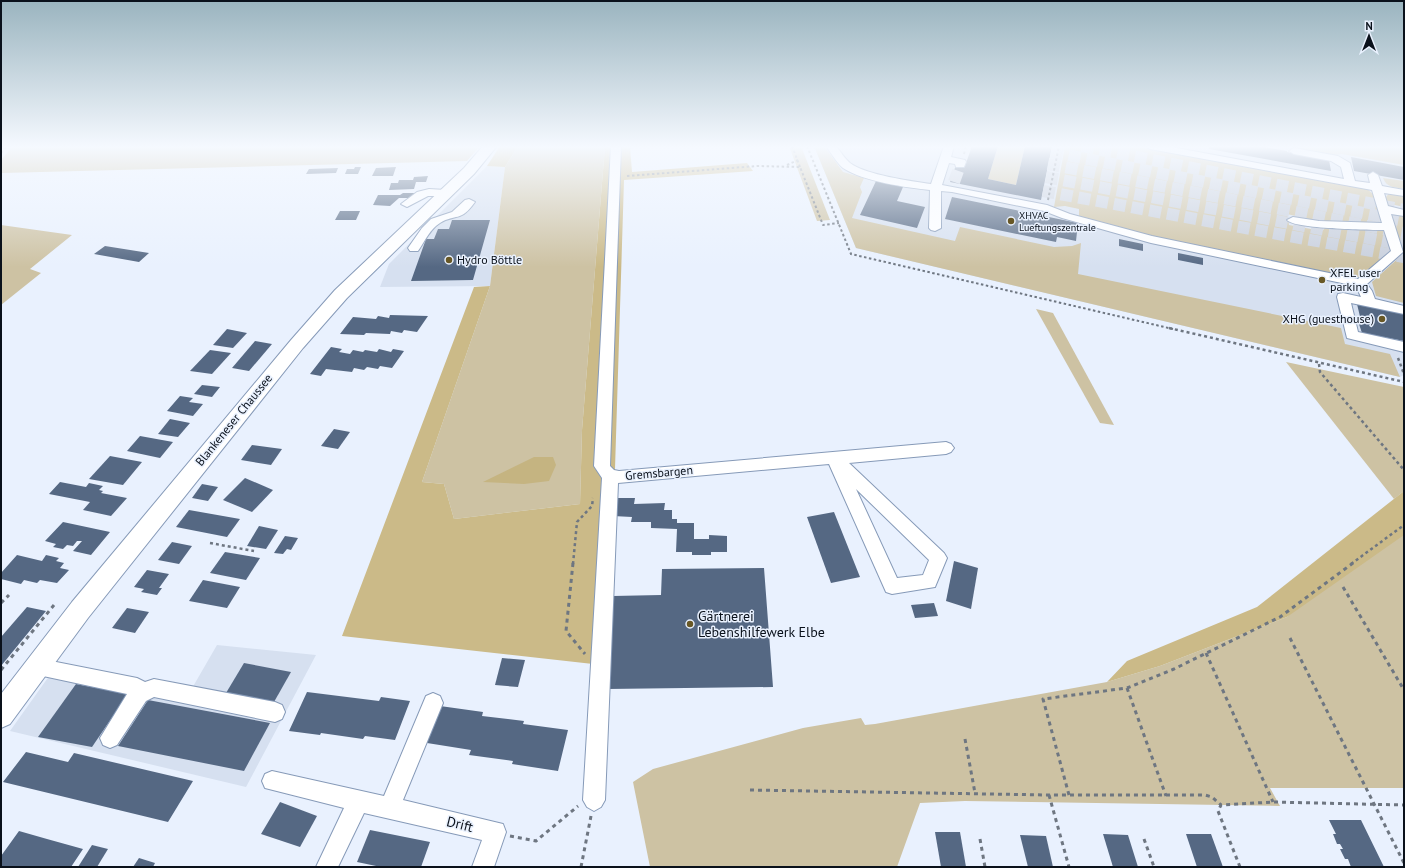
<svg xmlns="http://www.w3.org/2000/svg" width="1405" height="868" viewBox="0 0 1405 868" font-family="'PT Sans',sans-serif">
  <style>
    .built { fill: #d6e0f0 }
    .green { fill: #cdc2a3 }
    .forest { fill: #cbba88 }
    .water { fill: #c5b481 }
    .building { fill: #556883 }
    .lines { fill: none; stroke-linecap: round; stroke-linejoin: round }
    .minor-tunnel { stroke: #c8cfdc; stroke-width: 12; stroke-dasharray: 12 6; stroke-linecap: butt }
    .minor-casing { stroke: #869ab8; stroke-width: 2 }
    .major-casing { stroke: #869ab8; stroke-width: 2 }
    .path-far2 { stroke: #6e7681; stroke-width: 2; stroke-dasharray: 2.5 2.5; stroke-linecap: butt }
    .path-far1 { stroke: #6e7681; stroke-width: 2.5; stroke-dasharray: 3 3; stroke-linecap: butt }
    .path { stroke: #6e7681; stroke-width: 3; stroke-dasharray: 4 4; stroke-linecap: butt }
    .minor { fill: #fff; fill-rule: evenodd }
    .major { fill: #fff; fill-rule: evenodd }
    .poi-dot { fill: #685826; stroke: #e9f1fe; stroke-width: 1.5 }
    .labels { text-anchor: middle; stroke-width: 3; stroke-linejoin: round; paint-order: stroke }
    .far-poi-label { font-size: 10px; fill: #0a111b; stroke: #e9f1fe; text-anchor: start }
    .poi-label { font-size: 12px; fill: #0a111b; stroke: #e9f1fe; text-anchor: start }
    .street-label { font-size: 12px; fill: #0a111b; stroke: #e9f1fe }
    .near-poi-label { font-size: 14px; fill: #0a111b; stroke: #e9f1fe; text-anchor: start }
    .near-street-label { font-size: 14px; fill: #0a111b; stroke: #e9f1fe }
  </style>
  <rect width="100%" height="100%" fill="#e9f1fe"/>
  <g class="built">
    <path d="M814 146H1300L1404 159V375L1400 377 856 248Z"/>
    <path d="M487 166 505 167 490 286 380 287 389 264Z"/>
    <path d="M217 645 316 655 246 787 10 731 57 665 191 690Z"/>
  </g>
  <g class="green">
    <path d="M13 146H480L467 161 1 173V160Z"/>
    <path d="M518 146H605L582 430 580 504 454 519 444 484 422 482 490 286 505 167Z"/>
    <path d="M789 146H801L830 220 817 221Z"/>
    <path d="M814 146H824L843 172 864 178 860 187 862 192 852 218 955 241 960 227 1054 247 1072 246 1081 243 1078 274 1341 328 1345 344 1390 354 1400 377 856 248Z"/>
    <path d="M998 146H1025L1016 185 988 179Z"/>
    <path d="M1065 146H1142L1146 148 1365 187 1375 196 1382 215 1380 220C1351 231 1316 220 1287 214L1289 225 1322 231 1327 226 1387 231 1392 251 1360 277H1346L1154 237 1079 216V209L1065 206 1054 207Z"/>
    <path d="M1282 146H1404V165L1342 154 1334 155Z"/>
    <path d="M1383 178 1404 181V189C1394 187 1387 188 1383 178Z"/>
    <path d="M1390 192 1404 195V207L1386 203V197Z"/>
    <path d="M1391 213 1404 216V303L1376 296 1372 282 1403 254Z"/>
    <path d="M1 225 72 235 30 269 41 273 1 305Z"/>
    <path d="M1036 309 1053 313 1114 425 1100 423Z"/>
    <path d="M1286 362 1404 387V491L1394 499Z"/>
    <path d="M1404 511V788H1270L1280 806 965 801 920 803 897 867H650L633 782 653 769 803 728 861 718 865 725 875 724 1107 682 1160 666 1287 617Z"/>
  </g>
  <g class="forest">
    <path d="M500 146H518L505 167 487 166Z"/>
    <path d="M605 146H630L632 172 747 163 753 171 624 180 615 469 593 664 342 636 474 287 490 286 422 482 444 484 454 519 580 504 582 430Z"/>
    <path d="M1404 491V535L1287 617 1160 666 1107 682 1127 661 1257 607Z"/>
  </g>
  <path class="water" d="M534 457H553L556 465 549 481 524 484 483 482Z"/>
  <g class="building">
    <path d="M972 146H998L988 179 1016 185 1025 146H1052L1041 200 950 182 956 165 965 166Z"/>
    <path d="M1209 146H1258L1287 151V152L1329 160 1331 171 1209 149Z"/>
    <path d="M1351 157 1404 167V180L1354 171Z"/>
    <path d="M355 167H361L358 174H345L347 169H354Z"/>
    <path d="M396 167 393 176H372L376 168Z"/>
    <path d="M338 168 336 173 306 174 309 169Z"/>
    <path d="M428 176 426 182H416L414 189 389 190 391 183H398L399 180H413L414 177Z"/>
    <path d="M876 181 903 187 897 201 925 207 917 228 860 215Z"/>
    <path d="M403 193H415L413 198H399L390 206 373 205 378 195H400Z"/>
    <path d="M952 197 1078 223 1076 241 1057 237 1056 242 945 219Z"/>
    <path d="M340 211H360L356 220H335Z"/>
    <path d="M452 220H490L473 280 411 281 426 239H434L438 229H449Z"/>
    <path d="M1119 239 1143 244V251L1119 246Z"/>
    <path d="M105 246 149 253 139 262 94 254Z"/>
    <path d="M1178 253 1203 258V265L1178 260Z"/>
    <path d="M1357 304 1404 314V341L1362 333 1359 324 1362 325Z"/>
    <path d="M390 315 428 316 417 332 404 330 402 333 391 331 390 334 366 333 364 335 340 334 353 317 376 319 378 316 389 318Z"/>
    <path d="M227 329 247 333 233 348 213 345Z"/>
    <path d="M255 341 272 344 249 371 232 368Z"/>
    <path d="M331 347 342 349 339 352 350 354 353 350 363 352 365 350 377 352 379 349 391 352 393 349 404 351 392 368 380 366 378 369 367 367 364 370 354 368 352 372 326 369 321 376 310 374Z"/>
    <path d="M210 350 231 353 212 374 190 371Z"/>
    <path d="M202 385 220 387 212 397 194 394Z"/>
    <path d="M180 396 193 398 189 402 203 404 193 416 167 411Z"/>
    <path d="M170 419 190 423 178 437 158 434Z"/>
    <path d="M334 429 350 432 338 449 321 446Z"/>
    <path d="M140 436 173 442 160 458 127 451Z"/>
    <path d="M252 445 282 449 271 465 241 460Z"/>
    <path d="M110 456 142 462 123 485 89 479Z"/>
    <path d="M245 478 273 490 252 512 223 500Z"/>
    <path d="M60 482 86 487 89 483 103 486 99 490 103 491 101 493 127 498 111 516 83 510 90 502 49 494Z"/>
    <path d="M202 484 218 487 208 501 192 498Z"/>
    <path d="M614 498H635L634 504 665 503 664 510H672V519H677V523H694V539H709V535L727 536V552H711V555H692V552H676L677 529 651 528V522H631L632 517 613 516Z"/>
    <path d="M189 510 240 519 227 537 176 527Z"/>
    <path d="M834 512 860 577 831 583 807 517Z"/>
    <path d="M63 522 110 532 91 555 73 551 82 541H77L73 546 67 545 63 549 53 547 56 544 45 541Z"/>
    <path d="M259 526 278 530 266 549 247 546Z"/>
    <path d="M285 536 298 538 291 550 287 549 283 554 274 553Z"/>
    <path d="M172 542 192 546 179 564 158 560Z"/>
    <path d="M225 552 260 558 246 580 210 573Z"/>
    <path d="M17 555 42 561 46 555 59 558 56 561 64 563 60 568 69 570 57 583 40 580 37 583 24 580 21 584 1 579V573Z"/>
    <path d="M954 561 978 568 971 609 946 601Z"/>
    <path d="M764 568 773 687 607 689 613 596 661 595 662 569Z"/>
    <path d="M147 570 169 574 159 588H162L157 595 141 592 144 589 134 587Z"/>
    <path d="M203 580 240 587 227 608 189 601Z"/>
    <path d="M934 603 938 616 915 618 911 605Z"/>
    <path d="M27 607 46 611 1 666V637Z"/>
    <path d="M127 608 149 612 135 633 112 628Z"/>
    <path d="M502 658 525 660 518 687 495 685Z"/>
    <path d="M244 663 291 672 274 702 226 693Z"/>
    <path d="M76 684 128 694 92 747 38 737Z"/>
    <path d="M307 692 379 701 381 697 410 701 395 740 365 736 363 739 321 733 320 735 289 731Z"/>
    <path d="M148 700 270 723 244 771 118 746Z"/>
    <path d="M440 706 483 712 482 716 524 721 523 724 568 730 558 771 512 764 513 761 469 755 471 750 427 743Z"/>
    <path d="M26 752 68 762 74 753 193 781 168 822 3 782Z"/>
    <path d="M280 802 317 816 300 847 261 834Z"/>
    <path d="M1329 820H1361L1384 867H1351L1348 859H1345L1340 849H1343L1340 844H1337L1333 834H1336Z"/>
    <path d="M370 830 430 842 421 867H381L357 862Z"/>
    <path d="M19 831 47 839 83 849 71 867H1V856Z"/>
    <path d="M935 832H960L966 867H941Z"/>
    <path d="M1103 834 1128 835 1138 867H1113Z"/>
    <path d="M1186 834H1211L1223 867H1197Z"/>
    <path d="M1020 835 1046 836 1053 867H1028Z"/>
    <path d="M92 845 108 849 97 867H78Z"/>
    <path d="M139 858 155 863 153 867H133Z"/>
  </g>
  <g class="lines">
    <g class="minor-tunnel">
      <path d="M1082 146 1404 210"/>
      <path d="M1051 152 1404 221"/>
      <path d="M1048 164 1404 233"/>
      <path d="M1046 177 1404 245"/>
      <path d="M954 182 960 165"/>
      <path d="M1043 191 1404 257"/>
    </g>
    <g class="minor-casing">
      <g id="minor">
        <path d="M611 146H621L610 466 614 470 619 471 946 442 951 444 954 448 951 452 946 454 849 463 944 553 947 558 935 587 892 594 886 592 829 464 618 483 605 800 601 807 594 811 587 807 583 800 602 478 594 466ZM856 489 929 560 923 575 897 578Z"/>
        <path d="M826 146H836C840 151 845 159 850 163 866 175 911 181 931 184L944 146H954L951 157 965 160 966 162 964 167H956L955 164 949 163 942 185 1047 205 1070 214 1152 236 1358 279 1391 251 1384 230C1369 230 1294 229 1287 220L1293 217 1319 221 1382 223 1372 190 1150 149 1145 146H1166L1344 179 1341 167 1331 161 1294 154 1289 151 1294 148 1338 156 1350 163 1355 181 1370 183 1368 175 1373 172 1378 175 1382 186 1404 190V196L1384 193 1388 206 1404 210V216L1391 214 1403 252 1367 284 1372 291 1375 299 1404 306V314L1351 303 1358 332 1404 342V352L1347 338 1337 297 1338 294 1343 293 1361 297 1356 286 1151 243 1062 218 1044 211 952 192 941 191V228L935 231 931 230 929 228 930 190C908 188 862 181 843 168 837 163 831 153 826 146Z"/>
        <path d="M429 189 446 190 452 193 446 196H428L407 207 401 204 417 192Z"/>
        <path d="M469 199 475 202C460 223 456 213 440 223 430 229 425 241 418 251H410L408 248 422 228 431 219 452 212 465 200Z"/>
        <path d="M36 658 137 678 145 682 154 679 275 702 282 705 285 712 282 719 275 722 154 697 146 701 117 745 110 748 103 745 100 738 127 694 29 673 27 667 29 661Z"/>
        <path d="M433 693 440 696 443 703 403 800 503 824 506 832 494 867H472L482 840 364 813 338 867H316L344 808 265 788 262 781 265 774 272 771 384 796 426 696Z"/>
      </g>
    </g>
    <g class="major-casing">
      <path id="major" d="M483 146H497L474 174 347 298 303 348 88 618 10 724 1 728V694L72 602 291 340 335 290 464 168Z"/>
    </g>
    <g class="path-far2">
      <path d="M792 146 800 167"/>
      <path d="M807 146 851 254 1173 329"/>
      <path d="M1 153 7 146"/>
      <path d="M964 154 966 146"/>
      <path d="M787 165 798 160"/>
      <path d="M627 176 757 166 800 167 823 225 839 223"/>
      <path d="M1048 200 1059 146"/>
    </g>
    <g class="path-far1">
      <path d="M1169 328 1404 382"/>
      <path d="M1398 358 1404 374"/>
      <path d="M1319 364 1320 372 1404 470"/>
      <path d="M210 543 254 551"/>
      <path d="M573 564 577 522 592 506 593 498"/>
      <path d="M1351 564 1404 525"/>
    </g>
    <g class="path">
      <path d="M573 563 566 631 585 654"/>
      <path d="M1343 587 1404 690"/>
      <path d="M1 603 9 595"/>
      <path d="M1290 638 1404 863"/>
      <path d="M1206 653 1273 802"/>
      <path d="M1 670 54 605"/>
      <path d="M1127 688 1166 796"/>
      <path d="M965 739 975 793"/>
      <path d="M750 790 1049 795H1205L1212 797 1221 805"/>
      <path d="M1049 795 1069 867"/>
      <path d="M1069 795 1043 699 1127 688 1174 669 1280 617 1353 563"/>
      <path d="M510 836 536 841 578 806"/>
      <path d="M980 839 985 867"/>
      <path d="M1144 839 1154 867"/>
      <path d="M581 867 591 816"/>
      <path d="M1240 867 1218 811 1221 805 1273 802 1404 805"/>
    </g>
    <use href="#minor" class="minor"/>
    <use href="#major" class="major"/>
  </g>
  <linearGradient id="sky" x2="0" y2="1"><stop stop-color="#9ab4bf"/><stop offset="0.55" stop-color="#f5f9ff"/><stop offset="1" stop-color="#f5f9ff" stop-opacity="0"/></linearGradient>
  <rect width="1405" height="267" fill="url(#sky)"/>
  <g class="poi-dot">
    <circle cx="1011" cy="221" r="4"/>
    <circle cx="449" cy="260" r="4"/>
    <circle cx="1322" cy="280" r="4"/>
    <circle cx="1382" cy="319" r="4"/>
    <circle cx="690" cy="624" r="4"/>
  </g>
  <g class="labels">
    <g class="far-poi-label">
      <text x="1019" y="219">XHVAC<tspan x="1019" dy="12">Lueftungszentrale</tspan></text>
    </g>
    <g class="poi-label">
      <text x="457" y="264">Hydro Böttle</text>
      <text x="1330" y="277">XFEL user<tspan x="1330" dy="14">parking</tspan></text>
      <text x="1374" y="323" text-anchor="end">XHG (guesthouse)</text>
    </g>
    <g class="street-label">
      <text transform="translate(234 420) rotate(-51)" y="4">Blankeneser Chaussee</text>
      <text transform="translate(659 473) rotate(-5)" y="4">Gremsbargen</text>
    </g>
    <g class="near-poi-label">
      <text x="698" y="621">Gärtnerei<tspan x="698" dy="16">Lebenshilfewerk Elbe</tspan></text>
    </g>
    <g class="near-street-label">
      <text transform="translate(460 824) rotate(14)" y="5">Drift</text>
    </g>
  </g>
  <rect width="1405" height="868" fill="none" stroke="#0a111b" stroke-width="4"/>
  <g transform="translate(1369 36)" stroke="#e9f1fe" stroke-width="3" paint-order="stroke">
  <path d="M0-3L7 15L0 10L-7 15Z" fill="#0a111b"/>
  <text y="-6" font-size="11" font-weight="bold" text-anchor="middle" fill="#0a111b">N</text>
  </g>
</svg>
